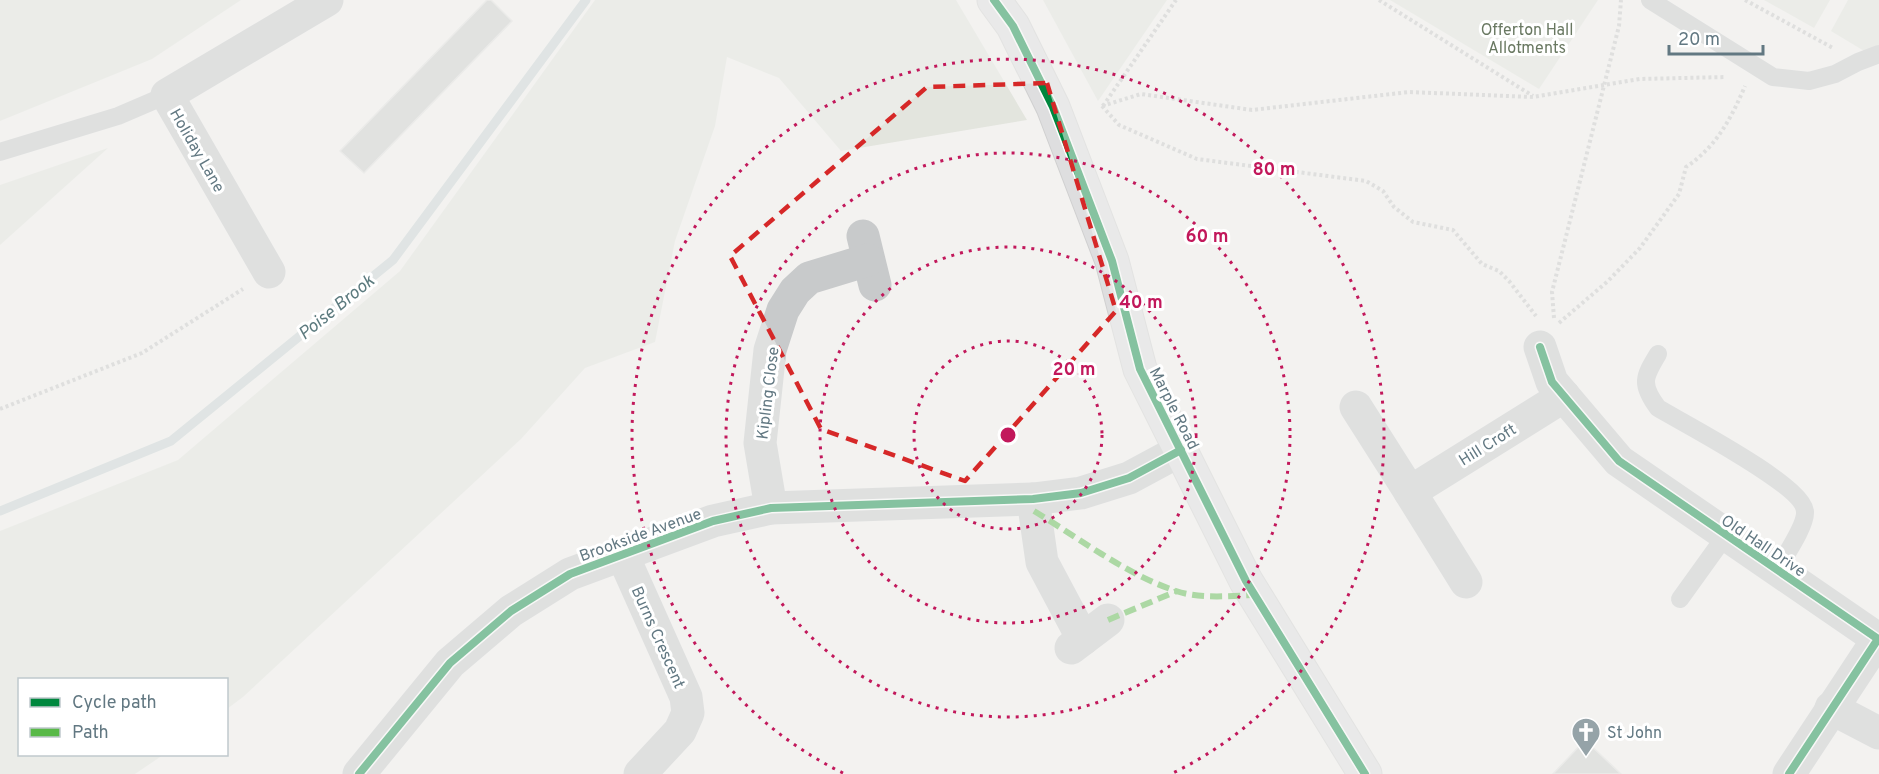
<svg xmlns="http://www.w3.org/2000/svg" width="1879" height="774" viewBox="0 0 1879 774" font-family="Overpass,sans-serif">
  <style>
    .green { fill: #e3e5de }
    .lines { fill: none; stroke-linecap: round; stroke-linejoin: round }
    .stream { stroke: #c9d3d4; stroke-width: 9 }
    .building { fill: #cccecd; stroke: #e2e2e0; stroke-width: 1.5 }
    .primary-casing { stroke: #d0d0d0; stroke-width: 35 }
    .path { stroke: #c7c8c8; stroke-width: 4; stroke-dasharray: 3 3; stroke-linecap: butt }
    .lane { stroke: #c8cacb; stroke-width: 18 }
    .street { stroke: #c8cacb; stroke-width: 33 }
    .primary { stroke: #dededf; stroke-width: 33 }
    .quiet { stroke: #58b947; stroke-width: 6; stroke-dasharray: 12 6; stroke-linecap: butt }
    .cycleway-casing { stroke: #fff; stroke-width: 11 }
    .cycleway { stroke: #00873e; stroke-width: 8 }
    .marked { fill: none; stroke: #d62828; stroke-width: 4.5; stroke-dasharray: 12 8; stroke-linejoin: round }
    .ring { fill: none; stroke: #c2185b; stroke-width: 3; stroke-dasharray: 3 6 }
    .labels { text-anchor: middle; stroke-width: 6; stroke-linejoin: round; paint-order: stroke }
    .park-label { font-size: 16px; fill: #697861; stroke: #fff }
    .street-label { font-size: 16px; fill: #627882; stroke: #fff }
    .poi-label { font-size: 16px; fill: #627882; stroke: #fff; text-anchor: start }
    .water-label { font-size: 18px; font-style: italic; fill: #5d7b7f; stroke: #fff }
    .centre { fill: #c2185b; stroke: #fff; stroke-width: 3 }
    .ring-label { font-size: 18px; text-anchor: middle; font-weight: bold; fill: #c2185b; stroke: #fff; stroke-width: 6; stroke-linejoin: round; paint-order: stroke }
  </style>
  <rect width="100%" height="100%" fill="#f3f2f0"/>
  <g class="green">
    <path d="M0 0H241L152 59 0 121Z"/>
    <path d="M595 0H956L1027 120 841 151 779 78 727 57 715 126 675 241 655 342 585 368 521 439 243 697 227 709 226 680H20V754L163 755 135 774H0V531L178 460 400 271Z"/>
    <path d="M1043 0H1167L1098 101Z"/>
    <path d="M1390 0H1598L1539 89Z"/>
    <path d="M1764 0H1830L1814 28Z"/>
    <path d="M1848 0H1879V60L1831 31Z"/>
    <path d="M108 148 0 245V185Z"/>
  </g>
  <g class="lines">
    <path class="stream" d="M0 511 171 441 393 260 586 0"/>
  </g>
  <g class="building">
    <path d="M487 0H491L512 21 364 173 340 151Z"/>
    <path d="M1585 740 1621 774H1553Z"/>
  </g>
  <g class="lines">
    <g class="primary-casing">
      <path id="primary" d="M994 0 1013 26 1053 107 1112 261 1140 369 1246 581 1365 774"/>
    </g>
    <g class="path">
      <path d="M1379 0 1533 96"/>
      <path d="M1745 0 1833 48"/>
      <path d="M1102 106 1119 125 1197 159 1366 181 1383 191 1394 207 1413 222 1453 230 1482 264 1499 271 1509 281 1536 316"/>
      <path d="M1102 106 1141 94 1252 110 1409 92 1533 97 1640 79 1726 77"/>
      <path d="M1103 106 1176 0"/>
      <path d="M1554 318 1552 292 1619 26 1621 0"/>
      <path d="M1559 323 1608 281 1640 248 1679 194 1686 167C1716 147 1731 119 1745 86"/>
      <path d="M0 409 142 353 243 289"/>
    </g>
    <g class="lane">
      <path d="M1650 0 1773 77 1809 81 1835 74 1858 62 1879 54"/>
      <path d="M0 152 118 116 167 95"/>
      <path d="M1658 354C1644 377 1640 384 1658 408 1683 423 1805 486 1805 512 1806 526 1784 557 1777 570"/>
      <path d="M1680 599 1726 535"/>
    </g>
    <g class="street">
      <path d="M863 236 875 285"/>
      <path d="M269 272 167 95 327 0"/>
      <path d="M1540 347 1552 382 1619 461 1878 639 1789 774"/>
      <path d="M1356 407 1410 492 1564 396"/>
      <path d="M1410 492 1466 582"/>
      <path d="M1033 499 1042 562 1083 639"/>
      <path d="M771 508 760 443 770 350 783 310 795 291 809 278 868 260"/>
      <path d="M623 556 686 697 688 713 680 731 640 774"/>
      <path d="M1071 648 1108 620"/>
      <path d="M1831 708 1879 733"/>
      <path d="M359 774 450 663 511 611 570 574 713 521 771 508 1033 499 1081 493 1129 478 1181 450"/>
    </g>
    <use href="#primary" class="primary"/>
    <g class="quiet">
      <path d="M1034 511C1079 538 1125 574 1176 591 1200 599 1229 596 1254 595"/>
      <path d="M1108 620 1177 591"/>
    </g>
    <g class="cycleway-casing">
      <g id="cycleway">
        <path d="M994 0 1013 26 1053 107 1112 261 1140 369 1246 581 1365 774"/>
        <path d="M1540 347 1552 382 1619 461 1878 639 1789 774"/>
        <path d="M359 774 450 663 511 611 570 574 713 521 771 508 1033 499 1081 493 1129 478 1181 450"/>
      </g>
    </g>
    <use href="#cycleway" class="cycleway"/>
  </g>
  <path d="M0 0H1879V774H0ZM1047 83 1116 311 965 481 821 429 730 256 927 87Z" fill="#f3f2f0" fill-opacity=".55" fill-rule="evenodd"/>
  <path class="marked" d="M1047 83 1116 311 965 481 821 429 730 256 927 87Z"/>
  <g class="ring">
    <circle cx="1008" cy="435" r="94"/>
    <circle cx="1008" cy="435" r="188"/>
    <circle cx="1008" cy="435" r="282"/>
    <path d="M843 773A376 376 0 1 1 1173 773"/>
  </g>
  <defs>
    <g id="church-pin" transform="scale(1.5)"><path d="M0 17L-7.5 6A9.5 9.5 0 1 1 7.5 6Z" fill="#95a3a8" stroke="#fff"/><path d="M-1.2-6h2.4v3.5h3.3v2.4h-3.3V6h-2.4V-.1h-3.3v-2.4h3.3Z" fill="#fff"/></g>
  </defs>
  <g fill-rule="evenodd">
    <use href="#church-pin" x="1586" y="732"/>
  </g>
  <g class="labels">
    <g class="park-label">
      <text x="1527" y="35">Offerton Hall<tspan x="1527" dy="18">Allotments</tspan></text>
    </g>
    <g class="street-label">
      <text transform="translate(198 150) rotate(60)" y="6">Holiday Lane</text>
      <text transform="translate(767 393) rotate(-83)" y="6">Kipling Close</text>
      <text transform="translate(1175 408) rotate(63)" y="6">Marple Road</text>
      <text transform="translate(1487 444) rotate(-32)" y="6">Hill Croft</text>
      <text transform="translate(640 534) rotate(-20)" y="6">Brookside Avenue</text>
      <text transform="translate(1764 545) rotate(34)" y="6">Old Hall Drive</text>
      <text transform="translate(659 637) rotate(66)" y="6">Burns Crescent</text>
    </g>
    <g class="poi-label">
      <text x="1607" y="738">St John</text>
    </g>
    <g class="water-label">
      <text transform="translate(336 307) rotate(-39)" y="6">Poise Brook</text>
    </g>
  </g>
  <circle cx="1008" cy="435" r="9" class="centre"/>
  <g class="ring-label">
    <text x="1274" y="175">80 m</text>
    <text x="1207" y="242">60 m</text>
    <text x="1141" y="308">40 m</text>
    <text x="1074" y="375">20 m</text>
  </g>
  <rect x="18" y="678" width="210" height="78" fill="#ffffff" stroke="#c0c9cd" stroke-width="1.5"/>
  <rect x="30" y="698" width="30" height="9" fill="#00873e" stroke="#c0c9cd" stroke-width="1.5"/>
  <text x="72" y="708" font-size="18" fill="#627882">Cycle path</text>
  <rect x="30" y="728" width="30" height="9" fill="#58b947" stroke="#c0c9cd" stroke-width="1.5"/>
  <text x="72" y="738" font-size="18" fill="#627882">Path</text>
  <path d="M1669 45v9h94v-9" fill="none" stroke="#627882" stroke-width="3"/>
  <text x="1678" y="45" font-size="18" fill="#627882" stroke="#ffffff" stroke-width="4.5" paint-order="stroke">20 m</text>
</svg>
